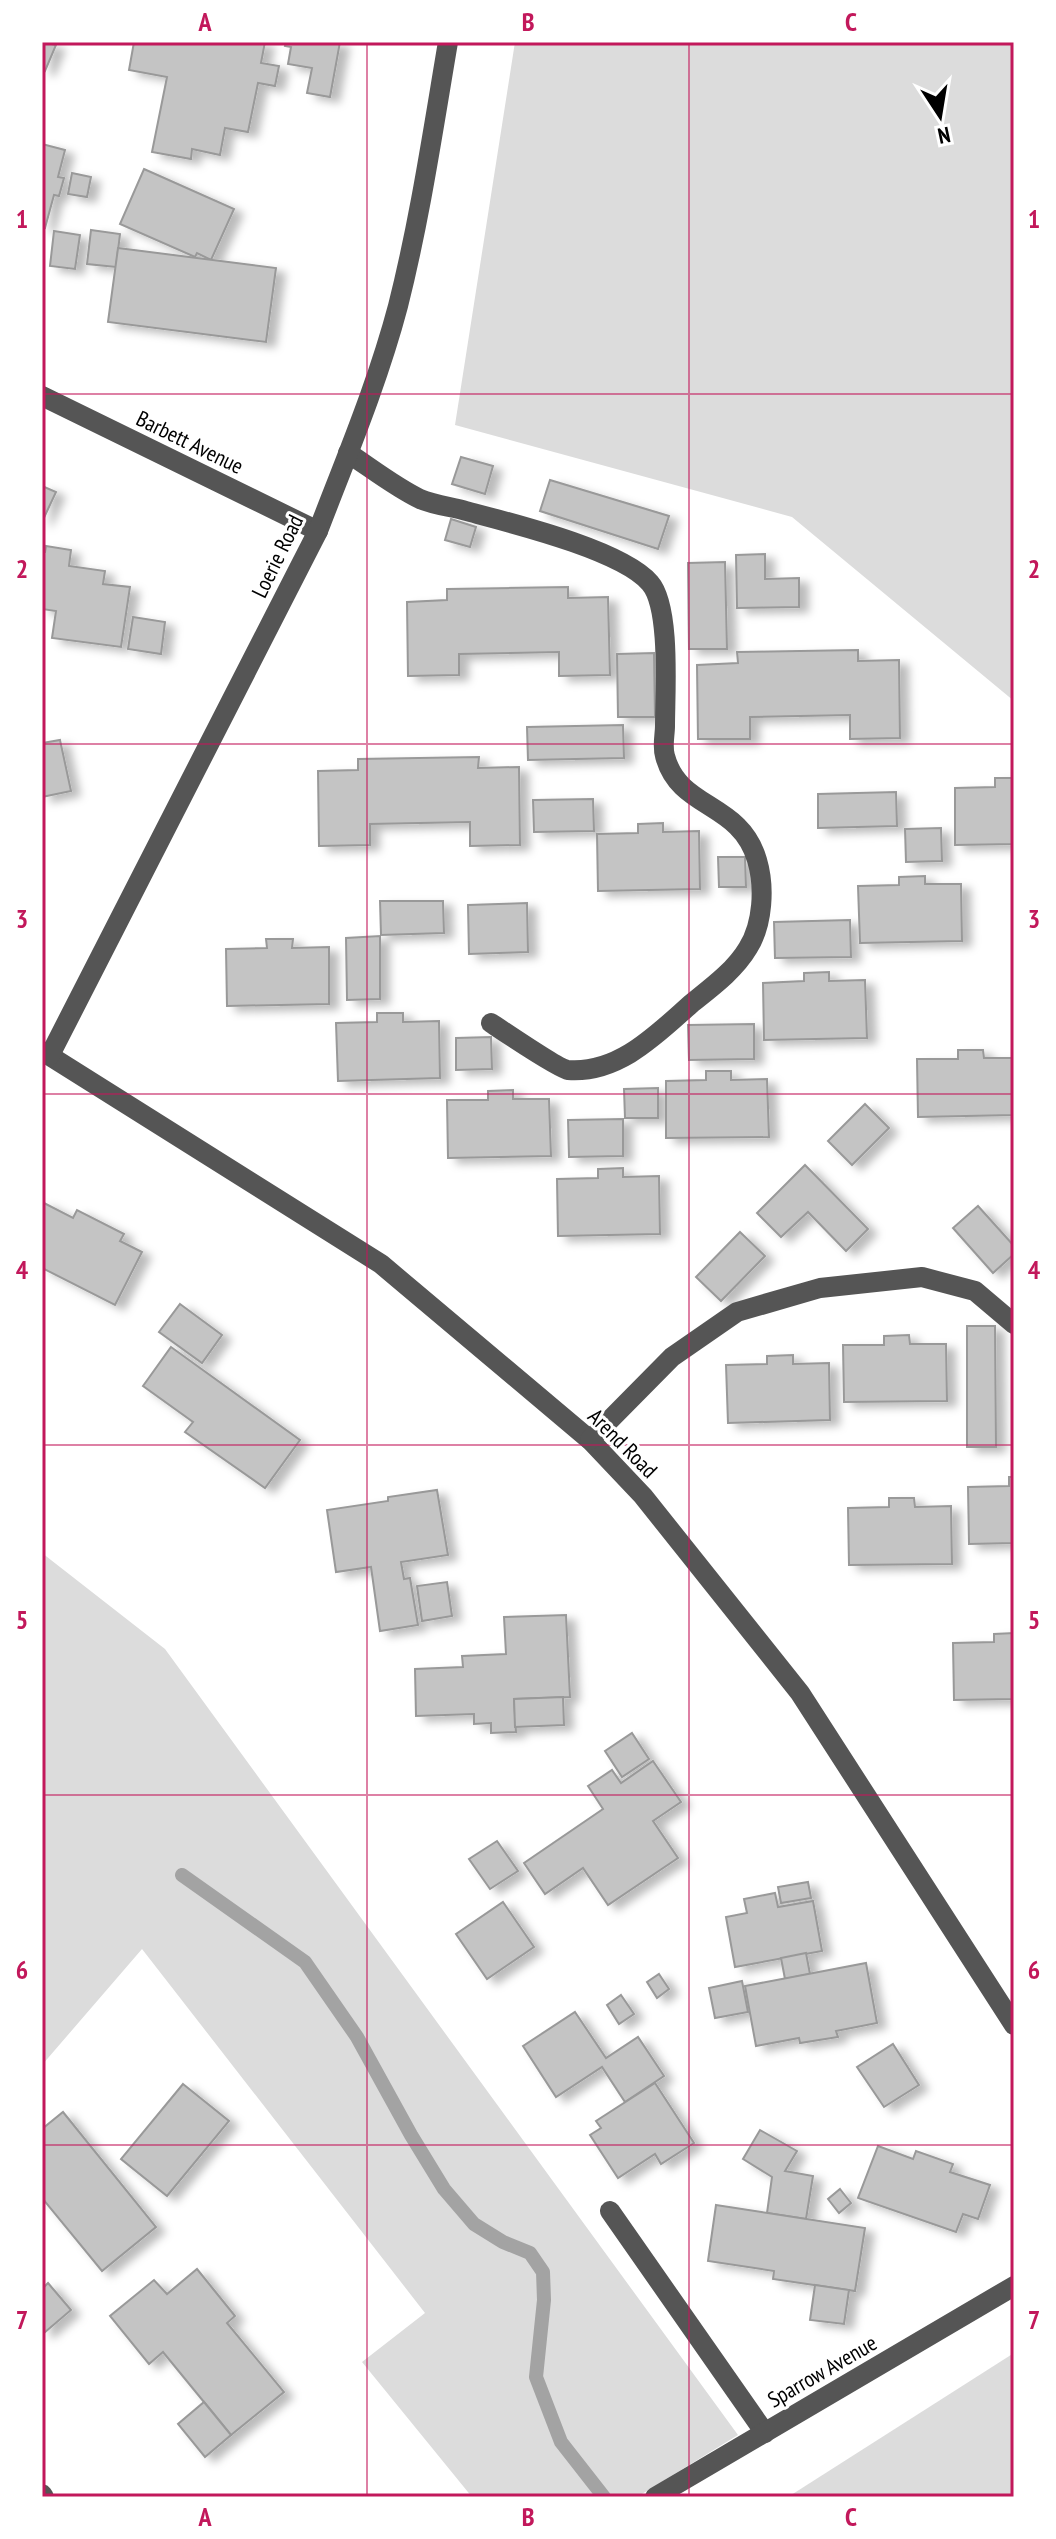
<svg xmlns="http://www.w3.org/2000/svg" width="1056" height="2539" viewBox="0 0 1056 2539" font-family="'PT Sans Narrow',sans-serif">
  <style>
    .green { fill: #dcdcdc }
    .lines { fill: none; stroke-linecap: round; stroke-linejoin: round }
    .stream { stroke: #a3a3a3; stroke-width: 14 }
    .building { fill: #c4c4c4; stroke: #999; stroke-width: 2; filter: url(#shadow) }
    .minor { stroke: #555; stroke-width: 20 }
    .grid { fill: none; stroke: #c2185b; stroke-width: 2; stroke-opacity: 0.55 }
    .labels { text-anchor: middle; stroke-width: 6; stroke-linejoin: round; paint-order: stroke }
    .street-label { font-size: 22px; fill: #000; stroke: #fff }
    .neatline { fill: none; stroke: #c2185b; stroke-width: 3 }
    .grid-label { font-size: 26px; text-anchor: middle; font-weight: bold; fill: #c2185b }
  </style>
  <defs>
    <filter id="shadow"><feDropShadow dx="9" dy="5" stdDeviation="4" flood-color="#0004"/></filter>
  </defs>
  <rect width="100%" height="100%" fill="#fff"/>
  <g class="green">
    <path d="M515 42H1014V701L792 517 455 425Z"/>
    <path d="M42 1553 165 1649 738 2435 637 2497H472L362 2362 425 2313 142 1949 42 2065Z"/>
    <path d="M1014 2353V2497H788Z"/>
  </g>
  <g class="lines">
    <path class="stream" d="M182 1875 305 1962 357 2037 411 2135 444 2189 474 2224 503 2242 530 2253 543 2272 544 2300 536 2377 561 2442 604 2497"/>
  </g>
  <g class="building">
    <path d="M42 42 56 45 45 71 42 69Z"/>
    <path d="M134 42H265L261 63 279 66 275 86 258 83 248 132 225 128 220 155 192 149 191 159 152 152 167 77 129 70Z"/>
    <path d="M286 42H340L330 97 307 93 312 68 288 64 291 47 285 46Z"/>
    <path d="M42 144 65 150 58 177 64 178 59 196 54 195 45 228 42 227Z"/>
    <path d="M144 169 234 209 211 260 197 253 195 257 120 224Z"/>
    <path d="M72 173 91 177 87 197 68 194Z"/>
    <path d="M91 230 120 234 116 267 87 264Z"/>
    <path d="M54 231 80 235 75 269 50 266Z"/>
    <path d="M118 248 276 268 266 342 108 322Z"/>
    <path d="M461 457 493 466 485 494 452 484Z"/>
    <path d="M550 480 669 516 658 549 540 511Z"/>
    <path d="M42 486 56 492 42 522Z"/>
    <path d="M451 519 476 527 470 547 445 540Z"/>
    <path d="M46 546 71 550 69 566 105 571 103 584 130 587 121 647 52 638 56 611 42 609V552H45Z"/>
    <path d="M765 554V579L799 578V607L737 608 736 555Z"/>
    <path d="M725 562 727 649H689L688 563Z"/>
    <path d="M568 587V598L608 597 610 675 559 676V652L459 654V675L408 676 407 602 447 600V589Z"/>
    <path d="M133 617 165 622 161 654 128 649Z"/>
    <path d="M858 650V661L899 660 900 738 850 739V715L750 717V739H698L697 665 738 663 737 652Z"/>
    <path d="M654 653 655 717H618L617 654Z"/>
    <path d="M623 725 624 758 528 760 527 727Z"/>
    <path d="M60 740 71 791 42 797V743Z"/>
    <path d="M479 757 478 768 519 767 520 845 470 846V822L370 824V845L319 846 318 771 358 770V759Z"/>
    <path d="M995 778H1014V844L955 845V788L995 787Z"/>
    <path d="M896 792 897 826 818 828V794Z"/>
    <path d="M593 799 594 831 534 832 533 800Z"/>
    <path d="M663 823V832L699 831 700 889 598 891 597 834 638 833V824Z"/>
    <path d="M941 828 942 861 906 862 905 829Z"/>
    <path d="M718 857H745L746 887H719Z"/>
    <path d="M925 876V884H961L962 941 860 943 858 886 899 885V877Z"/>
    <path d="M380 901H443L444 933 381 935Z"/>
    <path d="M527 903 528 952 469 954 468 905Z"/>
    <path d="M850 920 851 957 775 958 774 922Z"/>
    <path d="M380 936V999L347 1000 346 938Z"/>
    <path d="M266 939H293L292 948 329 947V1004L227 1006 226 949 267 948Z"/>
    <path d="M829 972V981L865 980 867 1038 764 1040 763 983 804 981V973Z"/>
    <path d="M377 1013H403V1022L439 1021 440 1078 338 1081 336 1023 377 1022Z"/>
    <path d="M754 1024V1059L689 1060 688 1025Z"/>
    <path d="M491 1037 492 1069 456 1070V1038Z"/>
    <path d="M958 1050H983L984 1058H1014V1115L918 1117 917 1059H958Z"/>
    <path d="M706 1071H731V1080L767 1079 769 1137 666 1138V1081L706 1080Z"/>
    <path d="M658 1088V1118H625L624 1089Z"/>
    <path d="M513 1090V1099H549L551 1156 448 1158 447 1100H488V1091Z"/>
    <path d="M865 1104 889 1128 852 1165 828 1141Z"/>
    <path d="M623 1119V1156L569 1157 568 1120Z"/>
    <path d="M805 1165 868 1229 846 1251 808 1212 781 1237 757 1213Z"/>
    <path d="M623 1168V1177L659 1176 660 1234 558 1236 557 1179 598 1178V1169Z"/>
    <path d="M42 1202 73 1218 77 1210 124 1234 120 1241 142 1252 115 1305 42 1268Z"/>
    <path d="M978 1206 1014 1246V1254L993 1273 953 1228Z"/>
    <path d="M740 1232 765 1256 721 1301 696 1277Z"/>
    <path d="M180 1304 222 1335 202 1363 159 1332Z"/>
    <path d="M967 1326H995L996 1447H967Z"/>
    <path d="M909 1335 910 1344H946L947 1401 844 1402 843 1345H884V1336Z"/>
    <path d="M171 1347 300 1440 265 1488 185 1432 193 1422 143 1386Z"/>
    <path d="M793 1355V1364L829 1363 830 1420 728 1423 726 1365 767 1364V1356Z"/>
    <path d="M1009 1477H1014V1543L969 1544 968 1487 1009 1486Z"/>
    <path d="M437 1490 448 1555 401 1562 404 1579 410 1578 418 1625 380 1631 371 1567 336 1572 327 1510 388 1501V1497Z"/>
    <path d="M889 1498H914L915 1507 951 1506 952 1564 849 1565 848 1508 889 1507Z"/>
    <path d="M447 1582 452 1616 422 1621 417 1586Z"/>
    <path d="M566 1615 570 1697 514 1699 516 1732 491 1733V1723L474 1724V1714L416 1716 415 1669 463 1667 462 1656 506 1654 504 1617Z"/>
    <path d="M1014 1633V1699L954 1700 953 1643 994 1642V1634Z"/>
    <path d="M563 1697 564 1725 515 1727 514 1699Z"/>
    <path d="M632 1733 649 1759 622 1777 605 1751Z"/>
    <path d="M653 1761 681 1802 653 1821 678 1858 608 1905 583 1868 545 1894 524 1863 603 1809 588 1786 612 1770 621 1783Z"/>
    <path d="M497 1841 518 1871 490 1889 469 1859Z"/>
    <path d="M808 1882 811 1898 781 1903 778 1887Z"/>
    <path d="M775 1893 778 1907 813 1901 822 1951 735 1967 726 1917 747 1913 744 1899Z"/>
    <path d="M503 1902 534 1947 487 1979 456 1934Z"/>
    <path d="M806 1953 810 1974 785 1979 781 1958Z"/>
    <path d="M866 1963 877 2023 836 2031 838 2037 800 2043 799 2038 756 2046 745 1986Z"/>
    <path d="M659 1974 669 1989 657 1998 647 1982Z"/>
    <path d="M742 1981 748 2012 715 2018 709 1988Z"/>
    <path d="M621 1995 634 2014 619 2024 607 2005Z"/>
    <path d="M575 2012 606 2058 638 2037 664 2076 625 2102 602 2067 556 2097 523 2046Z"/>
    <path d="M893 2044 919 2085 884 2107 857 2067Z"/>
    <path d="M655 2083 694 2143 661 2164 655 2154 618 2178 590 2135 601 2128 596 2121Z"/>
    <path d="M183 2084 229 2121 167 2196 121 2159Z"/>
    <path d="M63 2112 156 2227 102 2271 42 2198V2129Z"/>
    <path d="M760 2130 797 2151 785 2171 813 2176 806 2219 767 2213 772 2177 743 2159Z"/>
    <path d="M878 2146 913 2159 916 2151 953 2164 950 2172 990 2185 978 2219 963 2214 956 2232 858 2198Z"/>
    <path d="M840 2189 851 2203 839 2213 828 2199Z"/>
    <path d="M716 2205 865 2228 855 2291 773 2279 774 2271 708 2261Z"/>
    <path d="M197 2269 235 2316 227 2323 284 2392 231 2435 163 2352 149 2364 110 2316 154 2280 167 2294Z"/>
    <path d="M48 2283 71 2310 44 2333 42 2330V2289Z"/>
    <path d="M815 2285 849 2290 844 2324 810 2320Z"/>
    <path d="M204 2402 231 2435 205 2457 178 2424Z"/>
  </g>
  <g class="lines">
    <g class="minor">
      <path d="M42 396 318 531"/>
      <path d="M348 453C371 468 395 487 420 499 434 505 452 507 466 511 511 523 622 550 650 583 671 607 665 693 665 726 665 735 662 746 665 756 679 810 740 801 757 860 765 887 763 924 748 948 735 970 712 987 692 1003 658 1033 619 1074 568 1070 559 1069 503 1031 491 1023"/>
      <path d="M42 1051 381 1264 590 1440 643 1496 800 1693 1014 2025"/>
      <path d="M50 1055 318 531C346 458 378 382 398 306 420 219 433 130 448 42"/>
      <path d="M590 1440 672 1357 737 1312 820 1288 922 1277 975 1291 1014 1324"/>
      <path d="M610 2211 765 2433"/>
      <path d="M42 2494 44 2497"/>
      <path d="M655 2497 1014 2286"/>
    </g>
  </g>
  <path class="grid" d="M367 42V2497M689 42V2497M42 394H1014M42 744H1014M42 1094H1014M42 1445H1014M42 1795H1014M42 2145H1014"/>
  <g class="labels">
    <g class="street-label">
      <text transform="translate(190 442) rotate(26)" y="8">Barbett Avenue</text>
      <text transform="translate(277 556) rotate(-64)" y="8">Loerie Road</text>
      <text transform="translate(623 1443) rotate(45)" y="8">Arend Road</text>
      <text transform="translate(822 2371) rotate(-30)" y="8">Sparrow Avenue</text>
    </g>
  </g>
  <rect width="1056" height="2539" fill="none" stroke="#ffffff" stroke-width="88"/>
  <g transform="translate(940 116) rotate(168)" stroke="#ffffff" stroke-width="6" paint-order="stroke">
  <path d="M0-6L14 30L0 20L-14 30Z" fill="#000000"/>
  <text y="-12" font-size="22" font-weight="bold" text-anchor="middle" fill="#000000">N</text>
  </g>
  <rect x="44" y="44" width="968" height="2451" class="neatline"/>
  <g class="grid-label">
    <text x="205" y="31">A</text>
    <text x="528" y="31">B</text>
    <text x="851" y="31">C</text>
    <text x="22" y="228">1</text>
    <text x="1034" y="228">1</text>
    <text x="22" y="578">2</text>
    <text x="1034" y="578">2</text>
    <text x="22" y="928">3</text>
    <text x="1034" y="928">3</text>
    <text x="22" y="1279">4</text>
    <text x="1034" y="1279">4</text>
    <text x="22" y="1629">5</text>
    <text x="1034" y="1629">5</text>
    <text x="22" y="1979">6</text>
    <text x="1034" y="1979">6</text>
    <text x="22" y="2329">7</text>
    <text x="1034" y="2329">7</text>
    <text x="205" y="2526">A</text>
    <text x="528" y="2526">B</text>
    <text x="851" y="2526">C</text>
  </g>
</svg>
